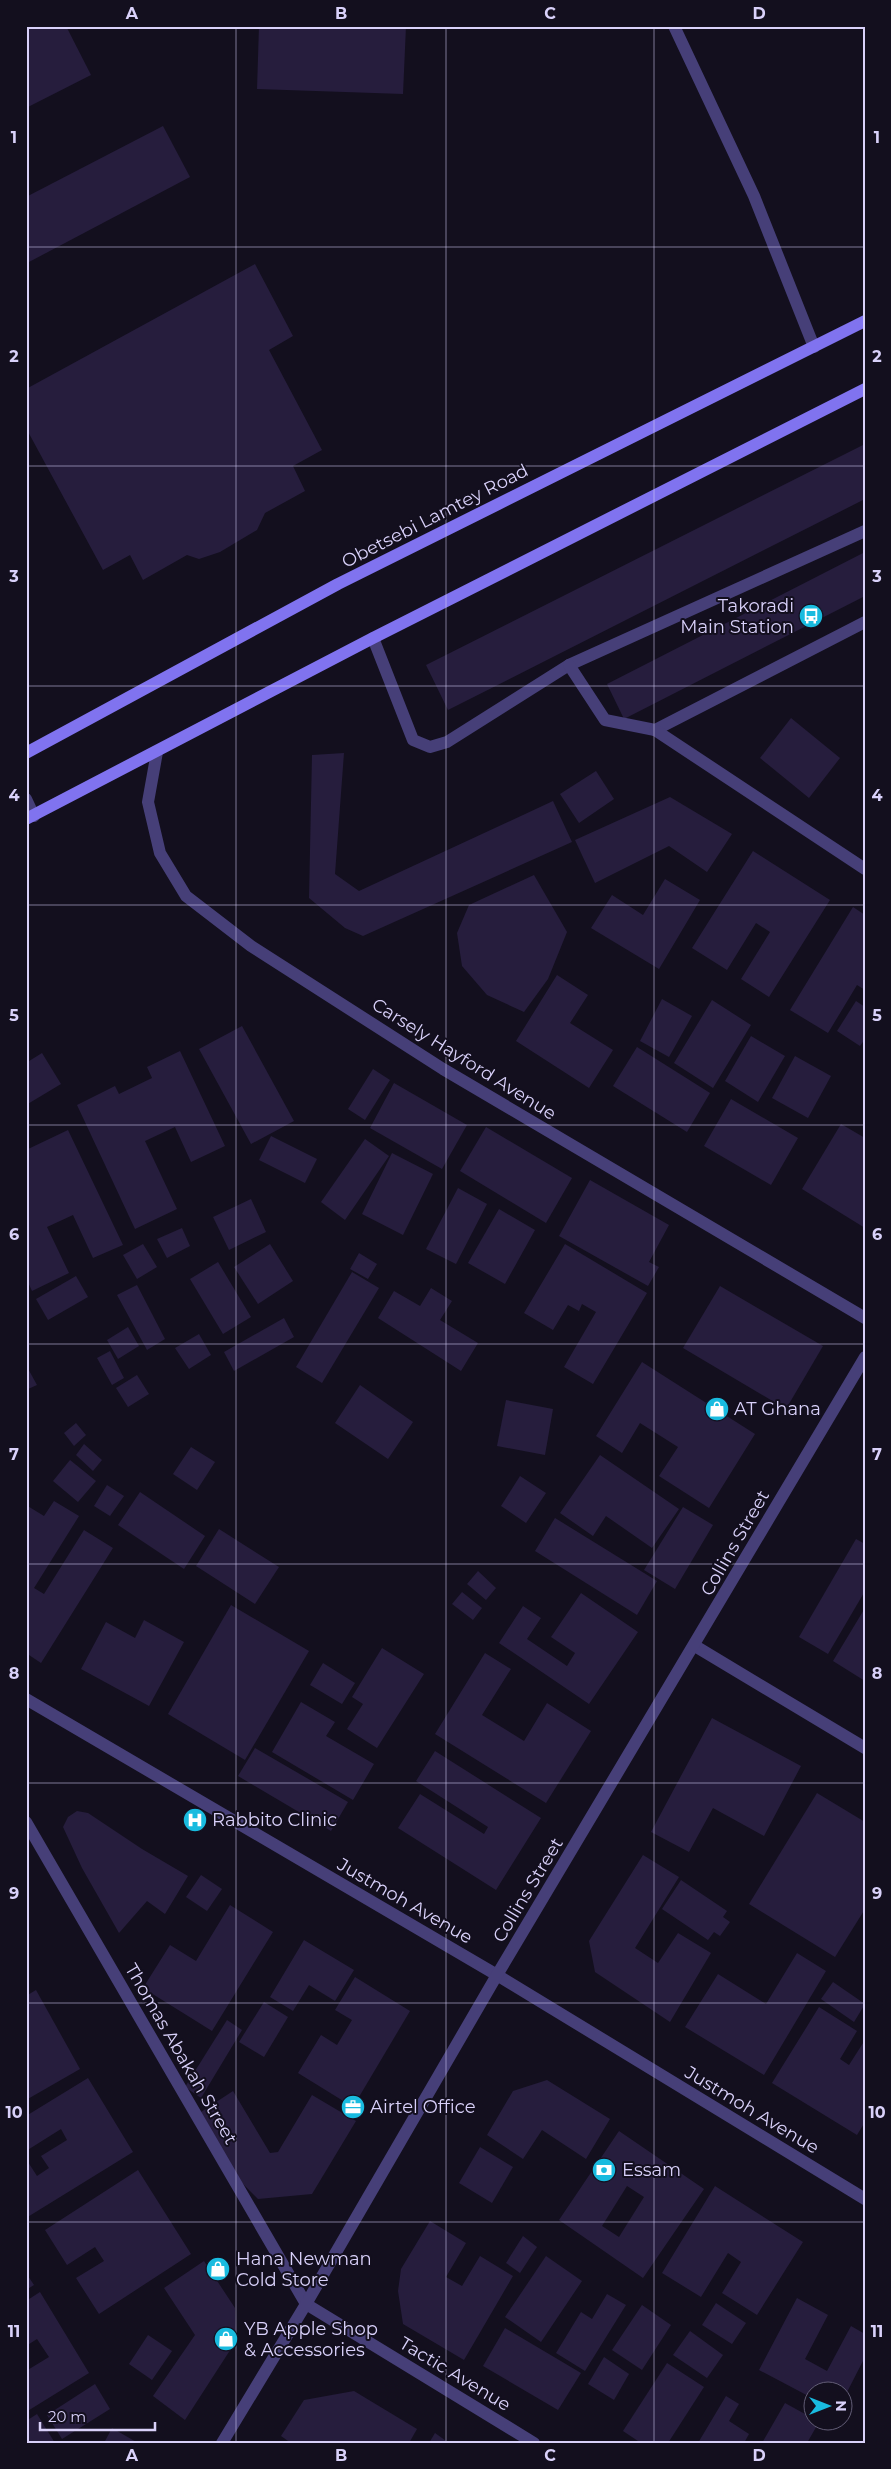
<svg xmlns="http://www.w3.org/2000/svg" width="891" height="2469" viewBox="0 0 891 2469" font-family="Montserrat,sans-serif">
  <style>
    .building { fill: #261d3d; fill-rule: evenodd }
    .lines { fill: none; stroke-linecap: round; stroke-linejoin: round }
    .lane { stroke: #463f78; stroke-width: 12 }
    .street { stroke: #463f78; stroke-width: 12 }
    .secondary { stroke: #8073ef; stroke-width: 12 }
    .grid { fill: none; stroke: #d9d1fa; stroke-width: 1; stroke-opacity: 0.55 }
    .labels { text-anchor: middle; stroke-width: 4; stroke-linejoin: round; paint-order: stroke }
    .street-label { font-size: 18px; fill: #d9d1fa; stroke: #130f1e }
    .poi-label { font-size: 18px; fill: #d9d1fa; stroke: #130f1e; text-anchor: start }
    .neatline { fill: none; stroke: #d9d1fa; stroke-width: 2 }
    .grid-label { font-size: 16px; text-anchor: middle; font-weight: bold; fill: #d9d1fa }
  </style>
  <rect width="100%" height="100%" fill="#130f1e"/>
  <g class="building">
    <path d="M26 26H66L91 75 26 108Z"/>
    <path d="M259 26H406L403 94 257 89Z"/>
    <path d="M163 126 190 177 29 262 26 257V197Z"/>
    <path d="M255 264 293 336 269 350 322 450 293 466 305 491 265 513 257 530 220 552 199 559 187 555 143 580 130 555 103 570 26 428V389Z"/>
    <path d="M865 444V499L448 710 426 665Z"/>
    <path d="M865 552V596L624 719 607 684Z"/>
    <path d="M791 718 840 758 809 798 760 758Z"/>
    <path d="M344 753 335 874 359 891 553 801 572 842 363 936 345 928 309 898 312 755Z"/>
    <path d="M596 771 614 799 579 823 560 794Z"/>
    <path d="M670 797 732 834 707 872 669 846 595 883 575 840Z"/>
    <path d="M753 851 830 900 769 997 741 979 770 932 756 923 727 970 692 948Z"/>
    <path d="M534 875 567 932 548 979 524 1012 487 995 462 966 457 933 469 905Z"/>
    <path d="M665 879 700 900 659 969 591 928 612 895 643 915Z"/>
    <path d="M853 907 865 915V990L857 985 828 1033 790 1010Z"/>
    <path d="M557 975 588 995 570 1023 613 1050 589 1088 516 1041Z"/>
    <path d="M662 999 692 1016 669 1057 640 1041Z"/>
    <path d="M712 1000 751 1025 713 1088 674 1063Z"/>
    <path d="M856 1001 865 1007V1039L860 1046 837 1031Z"/>
    <path d="M242 1026 294 1121 251 1144 199 1049Z"/>
    <path d="M751 1036 785 1056 758 1102 725 1081Z"/>
    <path d="M637 1047 710 1093 687 1132 613 1086Z"/>
    <path d="M180 1051 225 1146 191 1162 175 1127 145 1141 177 1209 135 1229 77 1105 115 1086 119 1094 152 1078 147 1067Z"/>
    <path d="M42 1053 61 1084 26 1105V1063Z"/>
    <path d="M795 1056 831 1076 808 1118 772 1098Z"/>
    <path d="M373 1069 390 1080 365 1120 348 1109Z"/>
    <path d="M394 1083 467 1125 442 1169 370 1128Z"/>
    <path d="M731 1099 798 1138 771 1185 704 1146Z"/>
    <path d="M841 1124 865 1138V1228L802 1189Z"/>
    <path d="M486 1127 572 1178 546 1223 460 1171Z"/>
    <path d="M68 1130 123 1245 93 1258 73 1215 47 1227 69 1273 32 1291 26 1278V1150Z"/>
    <path d="M271 1136 317 1159 305 1183 259 1160Z"/>
    <path d="M365 1139 389 1156 345 1220 321 1202Z"/>
    <path d="M392 1153 433 1174 403 1235 362 1214Z"/>
    <path d="M590 1180 669 1225 649 1262 659 1267 648 1286 559 1236Z"/>
    <path d="M458 1188 487 1204 456 1264 426 1249Z"/>
    <path d="M251 1199 266 1232 229 1250 213 1217Z"/>
    <path d="M499 1209 535 1230 505 1284 468 1263Z"/>
    <path d="M182 1228 190 1246 167 1258 157 1239Z"/>
    <path d="M143 1244 157 1267 137 1279 123 1255Z"/>
    <path d="M270 1244 293 1281 258 1304 234 1267Z"/>
    <path d="M565 1244 647 1293 593 1384 564 1367 596 1312 582 1304 579 1311 568 1305 553 1330 524 1313Z"/>
    <path d="M359 1253 377 1264 368 1279 350 1269Z"/>
    <path d="M218 1262 251 1317 223 1334 190 1279Z"/>
    <path d="M352 1272 379 1288 322 1383 296 1367Z"/>
    <path d="M76 1276 88 1297 48 1320 36 1299Z"/>
    <path d="M137 1285 165 1339 147 1350 117 1295Z"/>
    <path d="M720 1286 823 1346 786 1409 683 1348Z"/>
    <path d="M431 1288 452 1301 440 1320 478 1343 461 1371 378 1318 394 1291 420 1306Z"/>
    <path d="M284 1318 294 1337 234 1371 224 1352Z"/>
    <path d="M128 1327 139 1346 118 1359 107 1340Z"/>
    <path d="M199 1334 211 1355 189 1369 175 1348Z"/>
    <path d="M110 1351 124 1378 112 1385 97 1358Z"/>
    <path d="M642 1362 755 1434 709 1508 659 1476 678 1447 640 1423 622 1453 596 1436Z"/>
    <path d="M26 1365 37 1385 26 1390Z"/>
    <path d="M137 1375 149 1394 128 1407 116 1388Z"/>
    <path d="M360 1385 413 1422 388 1459 335 1423Z"/>
    <path d="M506 1400 553 1409 545 1455 497 1446Z"/>
    <path d="M76 1423 86 1435 74 1446 64 1433Z"/>
    <path d="M84 1444 102 1460 93 1471 76 1455Z"/>
    <path d="M191 1447 215 1462 197 1490 173 1474Z"/>
    <path d="M600 1455 679 1509 652 1548 606 1516 593 1536 560 1513Z"/>
    <path d="M70 1460 96 1481 78 1502 53 1481Z"/>
    <path d="M520 1476 546 1493 526 1523 501 1506Z"/>
    <path d="M107 1485 124 1496 110 1516 94 1506Z"/>
    <path d="M140 1492 205 1536 184 1569 118 1525Z"/>
    <path d="M54 1501 79 1516 34 1588 44 1594 84 1530 113 1548 41 1663 26 1653V1505L44 1516Z"/>
    <path d="M683 1507 713 1525 675 1589 644 1570Z"/>
    <path d="M555 1518 657 1581 637 1615 535 1551Z"/>
    <path d="M219 1529 279 1567 255 1604 196 1566Z"/>
    <path d="M856 1539 865 1544V1591L828 1654 799 1637Z"/>
    <path d="M478 1571 496 1588 486 1600 467 1584Z"/>
    <path d="M462 1592 482 1608 473 1620 452 1604Z"/>
    <path d="M581 1593 638 1632 589 1704 499 1643 523 1606 541 1618 527 1639 567 1666 575 1653 551 1637Z"/>
    <path d="M231 1605 309 1651 245 1760 168 1714Z"/>
    <path d="M865 1608V1681L833 1661Z"/>
    <path d="M144 1620 184 1642 149 1706 81 1669 106 1622 135 1638Z"/>
    <path d="M382 1648 424 1674 377 1748 347 1729 363 1704 352 1697Z"/>
    <path d="M485 1653 511 1669 482 1715 524 1741 547 1703 591 1731 546 1803 435 1734Z"/>
    <path d="M323 1663 355 1683 342 1704 310 1685Z"/>
    <path d="M301 1702 335 1722 326 1736 374 1764 353 1800 272 1752Z"/>
    <path d="M712 1718 801 1766 764 1836 713 1808 689 1852 651 1832Z"/>
    <path d="M255 1748 348 1802 331 1831 238 1776Z"/>
    <path d="M435 1751 541 1818 496 1890 398 1828 420 1794 484 1834 488 1827 416 1781Z"/>
    <path d="M817 1793 865 1822V1909L835 1957 749 1904Z"/>
    <path d="M77 1811 88 1813 142 1849 188 1876 165 1914 147 1901 119 1933 82 1868 63 1827 68 1817Z"/>
    <path d="M643 1855 679 1877 635 1948 658 1963 678 1933 711 1953 670 2022 595 1972 589 1941Z"/>
    <path d="M201 1875 222 1889 207 1911 186 1897Z"/>
    <path d="M681 1880 727 1911 723 1917 730 1922 720 1936 714 1932 708 1940 662 1909Z"/>
    <path d="M230 1905 273 1932 212 2031 143 1988 170 1945 196 1961Z"/>
    <path d="M304 1940 354 1970 335 2001 309 1985 293 2011 270 1997Z"/>
    <path d="M797 1953 826 1971 764 2075 685 2027 718 1974 766 2004Z"/>
    <path d="M355 1977 410 2011 353 2107 298 2073 321 2035 337 2045 352 2020 335 2010Z"/>
    <path d="M833 1982 865 2004 854 2022 821 1999Z"/>
    <path d="M36 1990 80 2069 26 2100V1996Z"/>
    <path d="M264 2002 288 2017 264 2057 239 2042Z"/>
    <path d="M819 2007 857 2031 840 2059 849 2065 865 2040V2122L857 2135 772 2083Z"/>
    <path d="M227 2020 242 2030 201 2098 185 2087Z"/>
    <path d="M88 2078 133 2152 26 2218V2159L37 2176 49 2168 41 2156 67 2140 61 2129 26 2151V2116Z"/>
    <path d="M547 2080 610 2119 586 2159 542 2130 523 2159 487 2135 513 2091Z"/>
    <path d="M233 2091 270 2153 278 2152 312 2095 356 2121 312 2194 258 2199 239 2180 201 2112Z"/>
    <path d="M619 2131 704 2189 643 2278 559 2220ZM627 2186 644 2197 619 2237 602 2226Z"/>
    <path d="M480 2147 513 2167 492 2203 459 2183Z"/>
    <path d="M138 2170 191 2254 99 2314 76 2278 104 2261 95 2247 67 2265 45 2230Z"/>
    <path d="M715 2186 803 2242 757 2315 722 2293 741 2262 728 2253 701 2297 662 2273Z"/>
    <path d="M430 2221 466 2243 446 2277 462 2286 480 2256 513 2276 464 2360 403 2324 398 2291 401 2269Z"/>
    <path d="M523 2236 537 2247 520 2273 506 2263Z"/>
    <path d="M546 2256 582 2281 541 2342 505 2317Z"/>
    <path d="M204 2261 235 2308 236 2341 185 2420 153 2396 195 2335 164 2288Z"/>
    <path d="M26 2273 34 2285 26 2290Z"/>
    <path d="M40 2292 89 2373 26 2412V2371L49 2357 37 2339 26 2346V2301Z"/>
    <path d="M607 2294 626 2305 585 2371 556 2353 581 2312 592 2319Z"/>
    <path d="M797 2298 828 2315 805 2359 827 2371 851 2326 865 2334V2357L844 2398V2392H814V2399L759 2370Z"/>
    <path d="M716 2303 746 2323 732 2344 702 2325Z"/>
    <path d="M642 2305 671 2325 642 2370 612 2350Z"/>
    <path d="M505 2328 581 2373 558 2410 483 2366Z"/>
    <path d="M690 2331 723 2355 707 2378 673 2355Z"/>
    <path d="M148 2335 172 2351 152 2380 129 2364Z"/>
    <path d="M604 2357 629 2374 614 2400 588 2384Z"/>
    <path d="M667 2363 704 2387 668 2443H641L623 2431Z"/>
    <path d="M95 2384 110 2409 62 2439 47 2415Z"/>
    <path d="M354 2391 417 2429 409 2443H291L281 2436 304 2400Z"/>
    <path d="M726 2396 739 2404 729 2421 749 2434 744 2443H698Z"/>
    <path d="M785 2403 814 2419V2422H819L807 2443H762Z"/>
    <path d="M37 2414 55 2443H26V2421Z"/>
    <path d="M112 2428 138 2443H104Z"/>
    <path d="M435 2433 449 2443H429Z"/>
  </g>
  <g class="lines">
    <g class="lane">
      <path d="M373 638 413 740 430 747 447 742 569 665 865 531"/>
      <path d="M569 665 605 720 655 730 865 622"/>
    </g>
    <g class="street">
      <path d="M674 26 754 196 814 347"/>
      <path d="M655 730 865 869"/>
      <path d="M157 752 148 802 160 853 186 896 251 946 443 1069 865 1318"/>
      <path d="M26 799 34 816"/>
      <path d="M695 1646 865 1748"/>
      <path d="M26 1699 497 1975 865 2199"/>
      <path d="M26 1822 306 2304 534 2443"/>
      <path d="M222 2443 306 2304 497 1975 865 1357"/>
    </g>
    <g class="secondary">
      <path d="M26 753 338 584 865 321"/>
      <path d="M26 819 373 638 865 389"/>
    </g>
  </g>
  <path class="grid" d="M236 26V2443M446 26V2443M654 26V2443M26 247H865M26 466H865M26 686H865M26 905H865M26 1125H865M26 1344H865M26 1564H865M26 1783H865M26 2003H865M26 2222H865"/>
  <defs>
    <g id="bus-disc" transform="scale(1.25)"><circle r="9.5" fill="#19bbdf" stroke="#130f1e"/><path d="M-5-6H5V4H4V6H2V4H-2V6H-4V4H-5ZM-3.5-4V0h7V-4ZM-3.5 1.2v1.5H-2V1.2ZM2 1.2v1.5H3.5V1.2Z" fill="#fff"/></g>
    <g id="shop-disc" transform="scale(1.25)"><circle r="9.5" fill="#19bbdf" stroke="#130f1e"/><path d="M-5-2.5h2.3a2.7 3.5 0 0 1 5.4 0H5L5.5 6h-11ZM-1.5-2.5h3a1.5 2.3 0 0 0-3 0Z" fill="#fff"/></g>
    <g id="hospital-disc" transform="scale(1.25)"><circle r="9.5" fill="#19bbdf" stroke="#130f1e"/><path d="M-5-5h3v3.5h4V-5h3V5h-3V1.5h-4V5h-3Z" fill="#fff"/></g>
    <g id="office-disc" transform="scale(1.25)"><circle r="9.5" fill="#19bbdf" stroke="#130f1e"/><path d="M-6-3h4V-5.5h4V-3h4V5H-6ZM-1-4.5V-3h2v-1.5ZM-6 0V1H6V0Z" fill="#fff"/></g>
    <g id="bank-disc" transform="scale(1.25)"><circle r="9.5" fill="#19bbdf" stroke="#130f1e"/><path d="M-6-4H6V4H-6ZM0-2.3a2.3 2.3 0 1 0 0 4.6a2.3 2.3 0 1 0 0-4.6Z" fill="#fff"/></g>
  </defs>
  <g fill-rule="evenodd">
    <use href="#bus-disc" x="811" y="616"/>
    <use href="#shop-disc" x="717" y="1409"/>
    <use href="#hospital-disc" x="195" y="1820"/>
    <use href="#office-disc" x="353" y="2107"/>
    <use href="#bank-disc" x="604" y="2170"/>
    <use href="#shop-disc" x="218" y="2269"/>
    <use href="#shop-disc" x="226" y="2339"/>
  </g>
  <g class="labels">
    <g class="street-label">
      <text transform="translate(435 516) rotate(-27)" y="6">Obetsebi Lamtey Road</text>
      <text transform="translate(464 1059) rotate(32)" y="6">Carsely Hayford Avenue</text>
      <text transform="translate(735 1543) rotate(-60)" y="6">Collins Street</text>
      <text transform="translate(528 1890) rotate(-59)" y="6">Collins Street</text>
      <text transform="translate(405 1901) rotate(30)" y="6">Justmoh Avenue</text>
      <text transform="translate(181 2054) rotate(60)" y="6">Thomas Abakah Street</text>
      <text transform="translate(752 2110) rotate(31)" y="6">Justmoh Avenue</text>
      <text transform="translate(455 2374) rotate(31)" y="6">Tactic Avenue</text>
    </g>
    <g class="poi-label">
      <text x="794" y="612" text-anchor="end">Takoradi<tspan x="794" dy="21">Main Station</tspan></text>
      <text x="734" y="1415">AT Ghana</text>
      <text x="212" y="1826">Rabbito Clinic</text>
      <text x="370" y="2113">Airtel Office</text>
      <text x="622" y="2176">Essam</text>
      <text x="236" y="2265">Hana Newman<tspan x="236" dy="21">Cold Store</tspan></text>
      <text x="244" y="2335">YB Apple Shop<tspan x="244" dy="21">&amp; Accessories</tspan></text>
    </g>
  </g>
  <rect width="891" height="2469" fill="none" stroke="#130f1e" stroke-width="55"/>
  <g transform="translate(828 2406) rotate(90)"><circle r="24" fill="#130f1e" stroke="#625d76"/>
  <path d="M0-4L9 19L0 12L-9 19Z" fill="#19bbdf"/>
  <text y="-8" font-size="14" font-weight="bold" text-anchor="middle" fill="#d9d1fa">N</text>
  </g>
  <path d="M40 2422v8h115v-8" fill="none" stroke="#d9d1fa" stroke-width="2.5"/>
  <text x="48" y="2422" font-size="15" fill="#d9d1fa" stroke="#130f1e" stroke-width="4" paint-order="stroke">20 m</text>
  <rect x="28" y="28" width="836" height="2414" class="neatline"/>
  <g class="grid-label">
    <text x="132" y="19">A</text>
    <text x="341" y="19">B</text>
    <text x="550" y="19">C</text>
    <text x="759" y="19">D</text>
    <text x="14" y="143">1</text>
    <text x="877" y="143">1</text>
    <text x="14" y="362">2</text>
    <text x="877" y="362">2</text>
    <text x="14" y="582">3</text>
    <text x="877" y="582">3</text>
    <text x="14" y="801">4</text>
    <text x="877" y="801">4</text>
    <text x="14" y="1021">5</text>
    <text x="877" y="1021">5</text>
    <text x="14" y="1240">6</text>
    <text x="877" y="1240">6</text>
    <text x="14" y="1460">7</text>
    <text x="877" y="1460">7</text>
    <text x="14" y="1679">8</text>
    <text x="877" y="1679">8</text>
    <text x="14" y="1899">9</text>
    <text x="877" y="1899">9</text>
    <text x="14" y="2118">10</text>
    <text x="877" y="2118">10</text>
    <text x="14" y="2337">11</text>
    <text x="877" y="2337">11</text>
    <text x="132" y="2461">A</text>
    <text x="341" y="2461">B</text>
    <text x="550" y="2461">C</text>
    <text x="759" y="2461">D</text>
  </g>
</svg>
